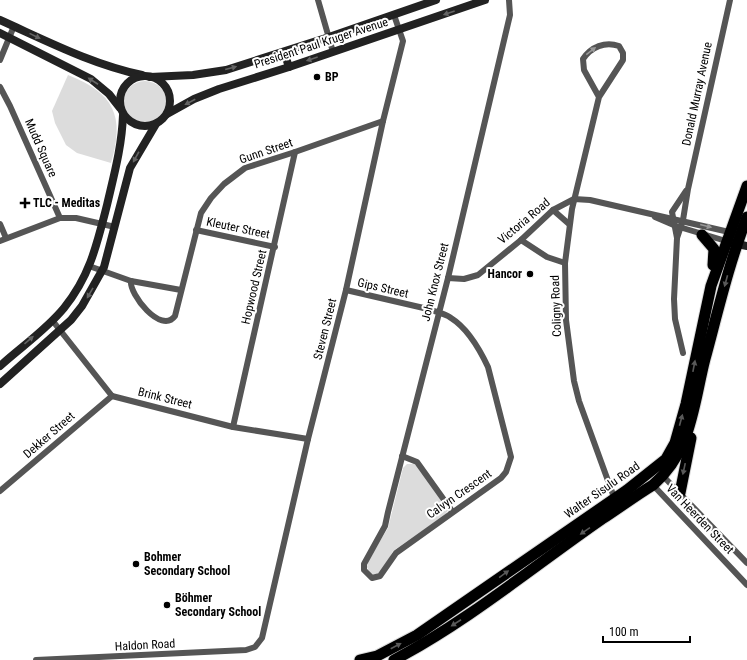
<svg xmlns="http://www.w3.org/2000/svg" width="747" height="660" viewBox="0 0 747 660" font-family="'Roboto Condensed',sans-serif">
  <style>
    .green { fill: #dcdcdc }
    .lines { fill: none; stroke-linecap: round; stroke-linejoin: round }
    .highway-casing { stroke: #dbdbdb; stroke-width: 13 }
    .street { stroke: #555; stroke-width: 6 }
    .secondary { stroke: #222; stroke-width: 8 }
    .highway { stroke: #000; stroke-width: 11 }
    .oneway { fill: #646464 }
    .oneway2 { fill: #999 }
    .oneway3 { fill: #595959 }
    .poi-dot { fill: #000; stroke: #fff; stroke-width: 1.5 }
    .labels { text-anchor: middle; stroke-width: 4; stroke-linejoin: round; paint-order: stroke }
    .street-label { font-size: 12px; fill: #000; stroke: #fff }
    .poi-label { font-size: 12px; font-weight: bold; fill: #000; stroke: #fff; text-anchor: start }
  </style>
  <rect width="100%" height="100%" fill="#fff"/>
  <g class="green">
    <path d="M68 75C114 93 125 116 111 163L77 153 66 145 55 123 52 111Z"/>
    <circle cx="145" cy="103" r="22"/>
    <path d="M407 464H414L417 466 448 510 445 515 393 551 384 568 375 577 370 574 367 567 368 561 388 528 403 468Z"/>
  </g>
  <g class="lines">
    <g class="highway-casing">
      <g id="highway">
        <path d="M702 235 714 249 713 265"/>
        <path d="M680 493 691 438"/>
        <path d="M360 660 377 656 417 635 627 490 666 459 675 443 686 404 711 286 747 186"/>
        <path d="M394 660C468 621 534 566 602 519 619 508 635 496 653 485 692 451 693 406 705 359 718 311 729 263 747 217"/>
      </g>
    </g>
    <g class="street">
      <path d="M318 0 333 52"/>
      <path d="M0 60 14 26"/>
      <path d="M0 87 10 106 60 218"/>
      <path d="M599 97 584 70 583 59C591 47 605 41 619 46L623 53V60L599 97 572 209 565 263 566 320 574 381 579 401 615 500"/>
      <path d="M553 210 569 224"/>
      <path d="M655 217 676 226 726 241"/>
      <path d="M0 224 6 238"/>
      <path d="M196 230 275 247"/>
      <path d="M677 238 683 220 688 189 730 0"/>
      <path d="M521 240 547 257 565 263"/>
      <path d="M0 241 60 218H76L115 227"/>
      <path d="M89 266 131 281 181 290"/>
      <path d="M448 278 464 279 478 275 521 240 553 210 574 199 590 200 729 232"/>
      <path d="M131 281C129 294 161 335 175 316L201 213 211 198 224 184 245 168 295 152 383 121"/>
      <path d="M346 290 428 309C435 312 444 313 451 318 467 328 480 350 488 367L511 457 506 472 501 478 396 553 380 576 372 578 364 570V564L385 526 388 512 448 278 510 15 509 0"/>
      <path d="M52 320 112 396 233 427 308 439"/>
      <path d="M683 353 675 319 674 299 677 238 672 212 686 191"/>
      <path d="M233 427 295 152"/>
      <path d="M402 456 417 462 452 511"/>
      <path d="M663 476 747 563"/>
      <path d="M653 485 747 585"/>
      <path d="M0 491 112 396"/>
      <path d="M36 660 246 650 255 647 262 638 308 439 346 290 383 121 403 41 394 15"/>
    </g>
    <g class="secondary">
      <path d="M0 20C47 41 91 64 142 75"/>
      <path d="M0 33 91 79 109 94 120 108"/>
      <path d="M284 52 289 67"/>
      <circle cx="145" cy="101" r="25"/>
      <path d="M150 77 193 75 226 70 329 37 436 0"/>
      <path d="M167 114 194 99 219 89 289 67 485 0"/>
      <path d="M733 243 747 246"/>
      <path d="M0 366C21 347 46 330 64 308 90 276 97 244 107 205 114 175 122 146 123 115"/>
      <path d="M0 384 71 320 82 306 104 267 130 168 156 124"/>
    </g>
    <use href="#highway" class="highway"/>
  </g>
  <defs><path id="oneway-solid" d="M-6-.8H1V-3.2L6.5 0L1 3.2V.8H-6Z"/></defs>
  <g class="oneway">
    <use href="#oneway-solid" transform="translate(449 13) rotate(161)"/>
    <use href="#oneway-solid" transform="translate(35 36) rotate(26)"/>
    <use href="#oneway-solid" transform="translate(312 59) rotate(161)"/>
    <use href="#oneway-solid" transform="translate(231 68) rotate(-15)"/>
    <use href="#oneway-solid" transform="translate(93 81) rotate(-147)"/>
    <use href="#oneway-solid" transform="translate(190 102) rotate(152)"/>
    <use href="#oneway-solid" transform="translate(136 157) rotate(119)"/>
    <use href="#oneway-solid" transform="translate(90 293) rotate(120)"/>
    <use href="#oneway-solid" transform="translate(29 340) rotate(-41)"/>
  </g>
  <g class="oneway2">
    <use href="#oneway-solid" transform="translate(591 51) rotate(-38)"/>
    <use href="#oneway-solid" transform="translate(706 226) rotate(14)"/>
  </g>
  <g class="oneway3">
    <use href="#oneway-solid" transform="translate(726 281) rotate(105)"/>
    <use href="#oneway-solid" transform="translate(694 366) rotate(-79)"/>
    <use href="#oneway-solid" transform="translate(681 420) rotate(-75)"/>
    <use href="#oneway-solid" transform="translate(684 469) rotate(102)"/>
    <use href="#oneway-solid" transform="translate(585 531) rotate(146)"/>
    <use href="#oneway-solid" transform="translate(504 574) rotate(-36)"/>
    <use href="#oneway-solid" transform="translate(456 623) rotate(147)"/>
    <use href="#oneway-solid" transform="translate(396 646) rotate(-28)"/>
  </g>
  <g class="poi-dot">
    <circle cx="317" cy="77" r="4"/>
    <path d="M23 197h4v4h4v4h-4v4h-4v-4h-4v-4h4z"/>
    <circle cx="530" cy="274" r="4"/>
    <circle cx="136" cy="564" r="4"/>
    <circle cx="167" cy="605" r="4"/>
  </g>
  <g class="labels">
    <g class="street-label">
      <text transform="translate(321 43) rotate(-18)" y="4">President Paul Kruger Avenue</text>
      <text transform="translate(697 94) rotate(-78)" y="4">Donald Murray Avenue</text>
      <text transform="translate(41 148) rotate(66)" y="4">Mudd Square</text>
      <text transform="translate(266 151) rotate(-19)" y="4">Gunn Street</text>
      <text transform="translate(524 221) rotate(-40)" y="4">Victoria Road</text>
      <text transform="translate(238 228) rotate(12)" y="4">Kleuter Street</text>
      <text transform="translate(435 282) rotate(-76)" y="4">John Knox Street</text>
      <text transform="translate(254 287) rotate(-77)" y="4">Hopwood Street</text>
      <text transform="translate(383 288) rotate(13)" y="4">Gips Street</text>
      <text transform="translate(556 306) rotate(-92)" y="4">Coligny Road</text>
      <text transform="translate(325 329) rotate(-76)" y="4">Steven Street</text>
      <text transform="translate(165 398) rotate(14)" y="4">Brink Street</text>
      <text transform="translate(49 435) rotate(-41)" y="4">Dekker Street</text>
      <text transform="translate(602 490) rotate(-35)" y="4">Walter Sisulu Road</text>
      <text transform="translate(459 494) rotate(-35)" y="4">Calvyn Crescent</text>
      <text transform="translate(700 519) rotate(46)" y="4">Van Heerden Street</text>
      <text transform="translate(145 645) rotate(-3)" y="4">Haldon Road</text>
    </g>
    <g class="poi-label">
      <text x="325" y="81">BP</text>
      <text x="33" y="207">TLC - Meditas</text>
      <text x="522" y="278" text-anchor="end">Hancor</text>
      <text x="144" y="561">Bohmer<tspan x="144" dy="14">Secondary School</tspan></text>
      <text x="175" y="602">Böhmer<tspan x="175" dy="14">Secondary School</tspan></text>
    </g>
  </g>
  <path d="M603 636v6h87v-6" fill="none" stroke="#000000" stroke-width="2"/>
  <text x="609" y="636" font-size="12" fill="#000000" stroke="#ffffff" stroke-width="3" paint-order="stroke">100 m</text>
</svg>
